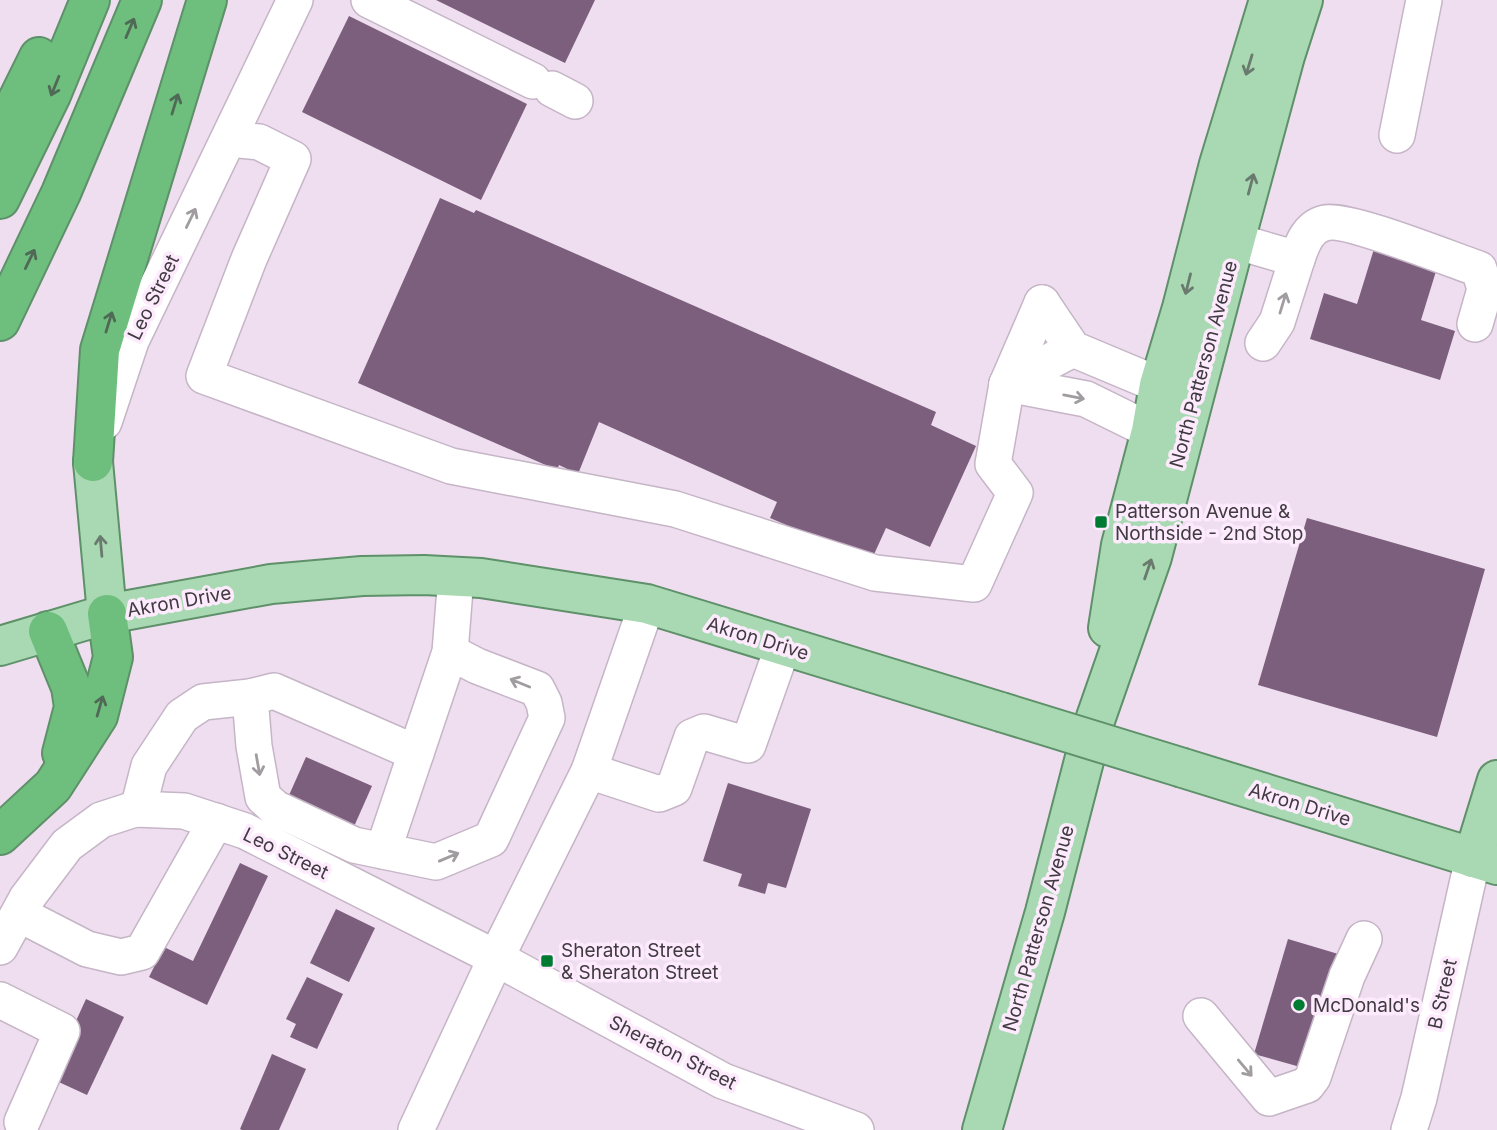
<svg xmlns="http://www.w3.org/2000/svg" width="1497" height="1130" viewBox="0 0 1497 1130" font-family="Inter,sans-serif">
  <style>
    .building { fill: #7c5e7d }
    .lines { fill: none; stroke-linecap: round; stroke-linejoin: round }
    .minor-casing { stroke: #c5b5c6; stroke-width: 38 }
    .major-casing { stroke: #5e9069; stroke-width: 42 }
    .highway-casing { stroke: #5e9069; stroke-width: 42 }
    .minor { stroke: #fff; stroke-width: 35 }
    .major { stroke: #a8d9b2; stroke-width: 38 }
    .highway { stroke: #6ebf7e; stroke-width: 38 }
    .major-bridge-casing { stroke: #5e9069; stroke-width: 42; stroke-linecap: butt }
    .major-bridge { stroke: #a8d9b2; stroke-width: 38 }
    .oneway { stroke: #506956 }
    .oneway2 { stroke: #6a7a6e }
    .oneway3 { stroke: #a09ca0 }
    .poi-dot { fill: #007b32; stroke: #fdebfd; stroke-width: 2.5 }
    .labels { text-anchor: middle; stroke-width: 7; stroke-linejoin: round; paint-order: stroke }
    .street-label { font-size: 19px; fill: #403a41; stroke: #fdebfd }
    .poi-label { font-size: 19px; fill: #403a41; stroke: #fdebfd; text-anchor: start }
  </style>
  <rect width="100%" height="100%" fill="#efdef0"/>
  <g class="building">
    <path d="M436 0H595L565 63Z"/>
    <path d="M349 16 527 104 481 200 302 112Z"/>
    <path d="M440 198 474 213 476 210 936 412 931 425 976 446 930 547 886 528 871 561 770 518 777 502 599 422 578 474 559 465 557 470 358 383Z"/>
    <path d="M1374 249 1437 268 1421 320 1455 331 1440 380 1310 339 1324 293 1357 304Z"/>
    <path d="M1307 518 1485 569 1437 737 1258 685Z"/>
    <path d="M306 757 372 786 352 831 286 802Z"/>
    <path d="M728 783 811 809 786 888 768 883 765 894 738 886 742 874 703 861Z"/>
    <path d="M240 863 268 876 207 1005 149 977 164 947 193 961Z"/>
    <path d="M336 909 375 928 349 982 310 963Z"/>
    <path d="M1288 939 1345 956 1311 1070 1254 1054Z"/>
    <path d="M307 977 343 994 317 1049 290 1037 296 1024 286 1019Z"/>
    <path d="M86 999 124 1017 87 1095 50 1078Z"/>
    <path d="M272 1054 306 1069 279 1130H242L240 1129Z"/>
  </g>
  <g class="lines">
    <g class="minor-casing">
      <g id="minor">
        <path d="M369 0 533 81"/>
        <path d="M552 89 575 101"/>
        <path d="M1397 135 1424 0"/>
        <path d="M229 139 259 142 293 159 249 259 204 376 451 466 675 509 875 573 974 584 1015 493 993 464 1007 384 1042 303"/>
        <path d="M1235 241 1297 259C1302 244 1308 227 1325 223 1346 217 1452 260 1479 269L1485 289 1475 324"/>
        <path d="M1263 343 1277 322 1297 259"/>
        <path d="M1007 384 1086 399 1151 431 1187 424 1159 385 1073 349 1042 303"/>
        <path d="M1007 384 1073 349"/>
        <path d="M104 422 131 341 295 0"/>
        <path d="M250 697 254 746 263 797 275 808 354 845 436 862 491 839 547 718 544 703 537 689 477 666 450 652"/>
        <path d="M589 771 659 794 674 788 692 737 704 732 748 745 783 646"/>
        <path d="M138 809 149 766 182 716 203 702 250 697 274 691 416 753"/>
        <path d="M383 851 450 652 456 576"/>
        <path d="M19 914 87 949 121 957 142 952 216 821"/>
        <path d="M0 947 27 898 67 845 101 820 135 809 184 811 245 831 496 958 723 1081 856 1130"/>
        <path d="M0 1000 62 1031 22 1122"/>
        <path d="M1201 1016 1269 1098 1307 1085 1313 1077 1347 976 1364 939"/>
        <path d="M416 1130 496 958 589 771 647 604"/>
        <path d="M1409 1130 1419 1098 1473 858"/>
      </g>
    </g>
    <g class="major-casing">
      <g id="major">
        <path d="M93 462 107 614"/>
        <path d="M1108 628 1121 545 1151 431 1159 385 1182 308 1219 164 1269 0"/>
        <path d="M0 646 107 614 271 584 362 576 424 575 481 578 647 604 1001 712"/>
        <path d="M1183 768 1497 865"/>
        <path d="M1473 858 1497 780"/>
        <path d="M982 1130 1045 912 1093 726 1152 557 1235 241 1285 56 1303 0"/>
      </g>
    </g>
    <g class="highway-casing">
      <g id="highway">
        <path d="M0 136 39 57"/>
        <path d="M0 199 51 95 90 0"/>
        <path d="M0 321 61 193 142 0"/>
        <path d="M93 462 100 350 207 0"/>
        <path d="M48 631 71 687 74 707 62 753"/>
        <path d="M0 835 53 786 98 716 113 657 107 614"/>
      </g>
    </g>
    <use href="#minor" class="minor"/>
    <use href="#major" class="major"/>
    <use href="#highway" class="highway"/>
    <g class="major-bridge-casing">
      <path id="major-bridge" d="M1001 712 1183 768"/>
    </g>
    <use href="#major-bridge" class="major-bridge"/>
  </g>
  <defs><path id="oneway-shaft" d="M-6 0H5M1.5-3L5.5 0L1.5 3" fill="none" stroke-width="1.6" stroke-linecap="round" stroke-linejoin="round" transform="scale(1.75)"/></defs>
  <g class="oneway">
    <use href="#oneway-shaft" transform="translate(130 28) rotate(-67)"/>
    <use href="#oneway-shaft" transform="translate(55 86) rotate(112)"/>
    <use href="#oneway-shaft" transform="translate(175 104) rotate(-73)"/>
    <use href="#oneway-shaft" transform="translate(30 259) rotate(-64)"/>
    <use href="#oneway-shaft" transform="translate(109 322) rotate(-73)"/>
    <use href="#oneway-shaft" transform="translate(100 706) rotate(-74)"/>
  </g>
  <g class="oneway2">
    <use href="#oneway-shaft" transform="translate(1249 65) rotate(107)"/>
    <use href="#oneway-shaft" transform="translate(1251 184) rotate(-75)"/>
    <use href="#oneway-shaft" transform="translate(1188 284) rotate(104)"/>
    <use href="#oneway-shaft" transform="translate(101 546) rotate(-95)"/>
    <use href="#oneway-shaft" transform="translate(1148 569) rotate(-71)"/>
  </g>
  <g class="oneway3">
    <use href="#oneway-shaft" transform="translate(191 218) rotate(-64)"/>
    <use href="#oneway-shaft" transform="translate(1283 303) rotate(-73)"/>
    <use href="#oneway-shaft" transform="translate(1074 397) rotate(11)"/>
    <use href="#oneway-shaft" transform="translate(520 683) rotate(-158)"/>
    <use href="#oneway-shaft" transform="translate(258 765) rotate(80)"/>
    <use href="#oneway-shaft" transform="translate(449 857) rotate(-23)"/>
    <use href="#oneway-shaft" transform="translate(1245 1068) rotate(50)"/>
  </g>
  <g class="poi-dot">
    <rect x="1094" y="515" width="14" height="14" rx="3.5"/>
    <rect x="540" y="954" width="14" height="14" rx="3.5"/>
    <circle cx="1299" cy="1005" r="7"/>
  </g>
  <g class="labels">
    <g class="street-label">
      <text transform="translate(153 297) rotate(-64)" y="7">Leo Street</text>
      <text transform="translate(1203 364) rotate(-75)" y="7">North Patterson Avenue</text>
      <text transform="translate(179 601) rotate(-10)" y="7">Akron Drive</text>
      <text transform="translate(758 638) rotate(17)" y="7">Akron Drive</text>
      <text transform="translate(1300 804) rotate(17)" y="7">Akron Drive</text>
      <text transform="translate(286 853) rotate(26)" y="7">Leo Street</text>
      <text transform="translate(1038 928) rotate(-74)" y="7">North Patterson Avenue</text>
      <text transform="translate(1442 994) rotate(-77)" y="7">B Street</text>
      <text transform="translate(673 1052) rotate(27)" y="7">Sheraton Street</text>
    </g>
    <g class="poi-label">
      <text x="1115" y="518">Patterson Avenue &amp;<tspan x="1115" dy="22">Northside - 2nd Stop</tspan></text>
      <text x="561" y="957">Sheraton Street<tspan x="561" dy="22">&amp; Sheraton Street</tspan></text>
      <text x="1313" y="1012">McDonald's</text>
    </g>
  </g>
</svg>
